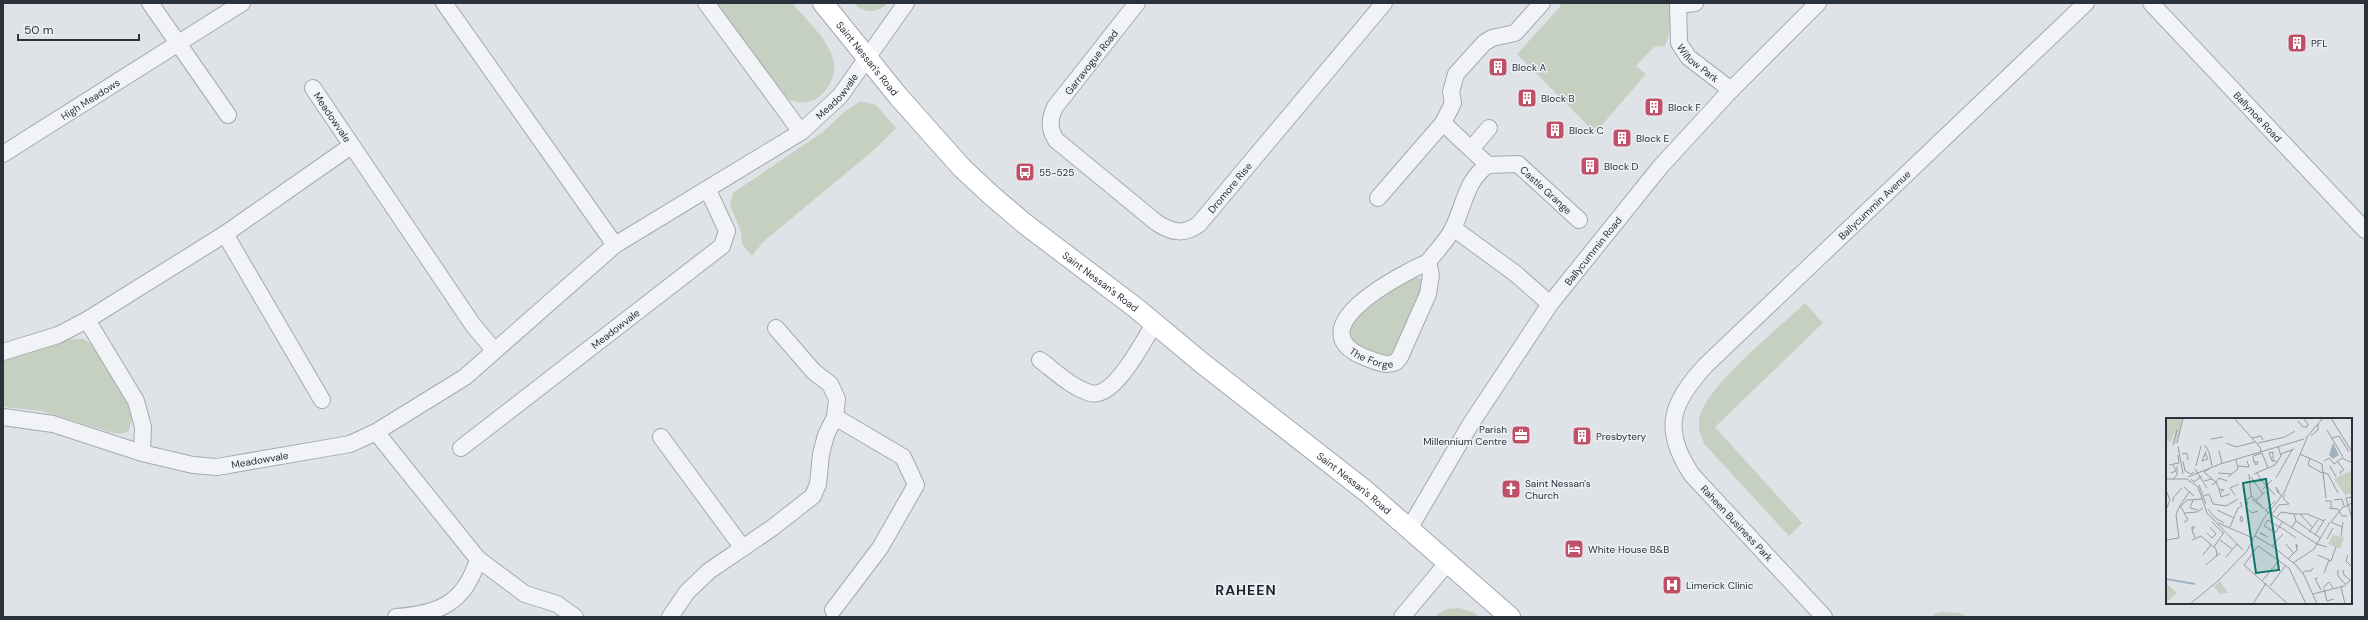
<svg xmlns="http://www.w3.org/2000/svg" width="2368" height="620" viewBox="0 0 2368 620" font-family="'DM Sans',sans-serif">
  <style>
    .green { fill: #c6d0c1 }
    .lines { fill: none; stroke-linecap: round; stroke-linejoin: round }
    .minor-casing { stroke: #a5aab0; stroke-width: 18 }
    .major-casing { stroke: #a0a8b1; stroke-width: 22 }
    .minor { stroke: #f1f3f6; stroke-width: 16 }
    .major { stroke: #fff; stroke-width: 20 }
    .labels { text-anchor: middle; stroke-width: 3; stroke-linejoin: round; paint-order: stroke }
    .poi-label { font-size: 10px; fill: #2a323c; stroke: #eef1f5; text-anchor: start }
    .street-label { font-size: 10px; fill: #2a323c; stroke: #eef1f5 }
    .district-label { font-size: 14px; font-weight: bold; letter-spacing: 1px; fill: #1c232d; stroke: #eef1f5 }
    .inset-river { fill: none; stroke: #9eb2c3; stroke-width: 2 }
    .inset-road { fill: none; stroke: #979ca3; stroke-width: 1 }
    .view { fill: #0f766e; fill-opacity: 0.15; stroke: #0f766e; stroke-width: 2 }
    .inset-edge { fill: none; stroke: #2a323c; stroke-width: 2 }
  </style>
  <rect width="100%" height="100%" fill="#dfe3e7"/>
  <g class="green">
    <path d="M714 3H792C813 28 853 59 824 92 814 104 803 104 789 100Z"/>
    <path d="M853 3H888C876 14 865 14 853 3Z"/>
    <path d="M1559 3H1671L1669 34 1665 46 1654 47 1636 66 1646 74 1595 133 1517 54 1561 6Z"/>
    <path d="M861 101 876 105 896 128 874 150 763 242 752 256 742 244 741 232 730 205 733 193 823 132 845 111Z"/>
    <path d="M1413 276 1421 279 1424 288 1391 358 1369 353 1350 338 1348 326 1361 309Z"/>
    <path d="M1805 303 1823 323 1715 427 1802 523 1789 536 1705 445C1700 434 1697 427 1700 415 1710 383 1778 329 1805 303Z"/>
    <path d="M71 339H83L98 348 133 413 129 431 121 434 113 433 42 411 3 407V360Z"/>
    <path d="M1458 608 1473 612 1479 617H1434L1446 609Z"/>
    <path d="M1943 612 1959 613 1969 617H1931L1936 613Z"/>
  </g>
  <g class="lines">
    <g class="minor-casing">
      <g id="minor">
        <path d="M150 3 228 115"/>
        <path d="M444 3 615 245"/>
        <path d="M706 3 801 132"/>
        <path id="s1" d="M1137 3 1055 107C1049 120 1049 129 1056 140L1157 223C1173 233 1184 235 1199 224L1384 3"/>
        <path id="s2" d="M1678 3 1679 43 1688 57 1731 90"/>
        <path id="s3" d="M2151 3 2365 230"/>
        <path d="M1678 5 1695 3"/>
        <path id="s4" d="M313 88 473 325 494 350"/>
        <path d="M1443 123 1453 103 1451 92 1456 74 1484 43 1492 38 1515 33 1542 3"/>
        <path d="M1472 148 1489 128"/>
        <path id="s5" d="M3 154 242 3"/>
        <path id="s6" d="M1378 198 1443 123 1488 165 1518 164 1579 220"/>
        <path d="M1453 228 1516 274 1550 304"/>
        <path d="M225 234 322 400"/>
        <path id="s7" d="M1428 262C1401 274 1296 328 1364 357 1375 361 1385 367 1396 362L1400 357 1428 294 1431 275 1428 262C1436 251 1449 239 1454 226 1465 203 1466 180 1488 165"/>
        <path d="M87 320 136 401 143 427 142 453"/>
        <path d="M3 352 58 335 87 320 225 234 351 146"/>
        <path d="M1040 360C1056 372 1071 387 1090 393 1114 400 1143 342 1154 324"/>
        <path id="s8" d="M3 417 53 424 142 453 193 465 217 467 350 444 376 432 465 377 615 245 801 132 840 96 906 3"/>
        <path d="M376 432 478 559C465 603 439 614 396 617"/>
        <path d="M661 437 742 547"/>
        <path id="s9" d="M461 448 722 246 727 231 708 190"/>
        <path id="s10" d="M1409 529 1470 425 1550 304 1661 166 1731 90 1818 3"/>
        <path d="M478 559 525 594 557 604 575 617"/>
        <path d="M833 610 880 548 916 485 903 457 835 417"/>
        <path d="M670 617 687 592 709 571 772 528 813 496 818 484 821 454 826 435 835 417 837 399 830 384 814 372 776 328"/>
        <path d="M1402 617 1448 562"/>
        <path id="s11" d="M1824 617 1692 475C1661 429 1671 403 1706 365L2086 3"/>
      </g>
    </g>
    <g class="major-casing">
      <g id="major">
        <path id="s12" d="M823 3 898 96 962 168 991 195 1025 224 1136 308 1202 363 1367 492 1510 617"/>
      </g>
    </g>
    <use href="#minor" class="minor"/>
    <use href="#major" class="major"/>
  </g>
  <defs>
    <g id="building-square" transform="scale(1)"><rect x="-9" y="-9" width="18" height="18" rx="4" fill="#c05067" stroke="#eef1f5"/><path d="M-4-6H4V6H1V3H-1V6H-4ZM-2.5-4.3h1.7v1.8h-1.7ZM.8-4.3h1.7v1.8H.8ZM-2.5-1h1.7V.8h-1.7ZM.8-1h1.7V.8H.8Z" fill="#fff"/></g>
    <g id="bus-square" transform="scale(1)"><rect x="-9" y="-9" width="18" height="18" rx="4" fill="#c05067" stroke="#eef1f5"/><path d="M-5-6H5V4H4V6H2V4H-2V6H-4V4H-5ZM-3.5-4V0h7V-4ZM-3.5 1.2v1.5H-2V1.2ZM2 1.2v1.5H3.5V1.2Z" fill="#fff"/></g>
    <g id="office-square" transform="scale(1)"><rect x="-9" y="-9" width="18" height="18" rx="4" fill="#c05067" stroke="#eef1f5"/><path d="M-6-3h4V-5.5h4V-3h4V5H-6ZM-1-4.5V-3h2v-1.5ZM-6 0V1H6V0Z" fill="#fff"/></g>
    <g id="church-square" transform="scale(1)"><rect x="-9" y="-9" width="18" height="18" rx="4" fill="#c05067" stroke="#eef1f5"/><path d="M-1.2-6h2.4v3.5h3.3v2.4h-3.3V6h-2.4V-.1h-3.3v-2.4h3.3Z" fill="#fff"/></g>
    <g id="hotel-square" transform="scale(1)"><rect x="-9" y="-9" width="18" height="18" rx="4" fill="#c05067" stroke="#eef1f5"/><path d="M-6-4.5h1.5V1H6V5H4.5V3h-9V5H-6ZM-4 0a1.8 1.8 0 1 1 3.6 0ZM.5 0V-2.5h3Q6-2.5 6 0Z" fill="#fff"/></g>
    <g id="hospital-square" transform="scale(1)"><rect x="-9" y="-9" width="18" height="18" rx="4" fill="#c05067" stroke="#eef1f5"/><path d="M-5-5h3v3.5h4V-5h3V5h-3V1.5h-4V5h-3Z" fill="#fff"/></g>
  </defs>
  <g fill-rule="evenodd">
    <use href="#building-square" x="2297" y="43"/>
    <use href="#building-square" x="1498" y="67"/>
    <use href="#building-square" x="1527" y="98"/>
    <use href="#building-square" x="1654" y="107"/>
    <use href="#building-square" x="1555" y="130"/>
    <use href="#building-square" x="1622" y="138"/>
    <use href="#building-square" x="1590" y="166"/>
    <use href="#bus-square" x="1025" y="172"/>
    <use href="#office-square" x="1521" y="435"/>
    <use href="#building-square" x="1582" y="436"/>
    <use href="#church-square" x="1511" y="489"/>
    <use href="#hotel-square" x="1574" y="549"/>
    <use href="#hospital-square" x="1672" y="585"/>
  </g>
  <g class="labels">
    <g class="poi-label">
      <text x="2311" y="47">PFL</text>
      <text x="1512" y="71">Block A</text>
      <text x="1541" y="102">Block B</text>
      <text x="1668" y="111">Block F</text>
      <text x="1569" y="134">Block C</text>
      <text x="1636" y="142">Block E</text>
      <text x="1604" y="170">Block D</text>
      <text x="1039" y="176">55-525</text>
      <text x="1507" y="433" text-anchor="end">Parish<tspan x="1507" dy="12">Millennium Centre</tspan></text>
      <text x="1596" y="440">Presbytery</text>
      <text x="1525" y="487">Saint Nessan's<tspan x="1525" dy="12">Church</tspan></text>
      <text x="1588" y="553">White House B&amp;B</text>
      <text x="1686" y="589">Limerick Clinic</text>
    </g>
    <g class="street-label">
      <text dy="4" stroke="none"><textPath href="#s12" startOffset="71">Saint Nessan's Road</textPath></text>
      <text transform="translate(1091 62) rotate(-52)" y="4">Garravogue Road</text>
      <text dy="4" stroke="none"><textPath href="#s2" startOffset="68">Willow Park</textPath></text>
      <text dy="4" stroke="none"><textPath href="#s8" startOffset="957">Meadowvale</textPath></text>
      <text dy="4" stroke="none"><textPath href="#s5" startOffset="103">High Meadows</textPath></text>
      <text dy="4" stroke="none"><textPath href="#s4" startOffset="35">Meadowvale</textPath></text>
      <text dy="4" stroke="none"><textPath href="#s3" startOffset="156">Ballynoe Road</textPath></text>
      <text dy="4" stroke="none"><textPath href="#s1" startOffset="391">Dromore Rise</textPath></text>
      <text dy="4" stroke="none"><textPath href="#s6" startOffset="229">Castle Grange</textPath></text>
      <text dy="4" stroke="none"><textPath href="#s11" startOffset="550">Ballycummin Avenue</textPath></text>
      <text dy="4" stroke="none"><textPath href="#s10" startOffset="334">Ballycummin Road</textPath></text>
      <text dy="4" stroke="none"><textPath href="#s12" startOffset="395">Saint Nessan's Road</textPath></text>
      <text dy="4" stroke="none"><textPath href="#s9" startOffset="195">Meadowvale</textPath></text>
      <text dy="4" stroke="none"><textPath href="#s7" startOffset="158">The Forge</textPath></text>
      <text dy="4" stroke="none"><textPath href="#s8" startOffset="264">Meadowvale</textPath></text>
      <text dy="4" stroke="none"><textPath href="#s12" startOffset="719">Saint Nessan's Road</textPath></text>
      <text transform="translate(1737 523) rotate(47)" y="4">Raheen Business Park</text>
    </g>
    <g class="district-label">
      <text x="1246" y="595">RAHEEN</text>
    </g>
  </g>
  <g transform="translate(2166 418)">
    <rect width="186" height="186" fill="#dfe3e7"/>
    <path d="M4 0H16L11 24 8 26 10 11 5 24 0 23V1ZM186 52V75L179 77 168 61ZM167 117 178 119 174 131 162 126ZM54 163 62 175 67 174 54 176 48 169ZM0 165 11 175 0 185Z" fill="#c6d0c1"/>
    <path d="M167 25 173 37 167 41 163 37Z" fill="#9eb2c3"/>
    <path class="inset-river" d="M0 161 29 166"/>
    <path class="inset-road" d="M68 0 94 29 95 34M165 0 186 34M132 3 137 9H141L142 6 137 0M161 12 177 39M145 18 152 12V6M86 20 95 18 97 22M140 20 157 0M166 20 173 18 183 34M45 21 57 19M11 25 17 0M60 25 70 29 89 24M92 25 119 19 129 13M7 27 11 12M39 27 43 34 46 48M12 28 17 56M53 33 56 45M39 35 42 41 36 43 40 33M16 36 21 35 22 42M115 36 128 31M134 36 156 46 160 80M144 40 142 47 156 55M17 43 19 53 25 56 28 54M107 43V34L103 35 106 43H110L111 44M158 43 163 40 168 46 176 40 184 44 186 43M172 44 178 52 174 54 175 56M3 47 13 45 12 37M30 48 35 28M72 48 83 49 81 43M164 48 170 59M102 50 109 47 115 38 112 28M29 51 41 70M156 54 162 56 172 75M5 55 10 53 7 47M52 55 66 56M91 55 95 62 109 77M83 56 85 77 100 93 151 126 161 129M88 56 102 50 96 35 87 38 88 44H92L90 47 88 44M22 59 54 46 138 21M62 59 72 51 70 42M85 59 97 76M110 60 126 32M0 61H21L32 69 41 95 77 132M7 61 11 57V48M25 61 28 64 36 58M46 61 50 64 53 60 61 63M38 63 46 61 38 54 43 51M33 67 40 86M46 67 50 64 53 71 58 72 55 74M18 69 28 78M77 70 80 82 86 78M53 71 55 79 64 76M97 71 106 62M0 72 4 82 0 92M112 75 110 69 115 78M69 77 64 70 73 66M38 78 43 76 47 86 60 88 72 81M186 79 180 80 186 101M86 81 97 90M27 82 24 90 32 92M90 82 99 74M168 82 176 81 178 88M82 83 80 90 86 95 92 93M159 83H165V90M7 84V80L16 70M13 89 24 73M15 89 22 102 18 104M163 90 172 91 176 98H181M42 91 48 99 58 105M51 92 68 100M100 92 109 83M19 95 31 94 37 90M106 96 113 87 123 86 117 80 119 77M128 96H141L158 103M134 96 146 109M75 98 77 101 76 104 74 102ZM111 99 115 94 128 96 130 103 126 109M117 103 113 109 110 114H109L98 108 102 102 113 109 116 110 130 120M130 103 154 120M46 104 57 115M165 104 176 90 186 85M165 104 176 109M52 105 87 120M64 109 72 90 76 88 74 84M26 112V109H29L26 112 29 120M143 114 152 102M41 115 46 120 50 116 44 109M98 117 94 115 102 119M149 117 159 101M89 118 106 128 130 147 138 157 151 186M175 118 177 104M161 121 167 110M0 122 13 120 10 97 12 91 21 82 36 81M26 122 35 118 50 131 51 138M54 122 66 131M120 126 128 136M106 128 117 116M48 129 58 114M37 137 45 127M152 137 165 143 170 129M182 137 180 143 186 149M60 139 71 126M122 141 131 132 130 126 132 129M127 145 148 131 164 104M40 147 54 135M172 152V158L179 166M177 152 178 157 184 162M137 155 139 153H145L147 150M158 155 163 142M152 160 149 161 155 172M97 162 113 142M104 168 120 147M175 169 179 186M157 170 163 164 167 170M158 171 161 183 168 181M147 176 178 168 186 161M24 186 52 163 81 133 98 100 118 75 141 20M87 186 100 165M122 186 78 147 92 128 123 150 140 186"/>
    <path class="view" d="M100 61 113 152 90 155 77 65Z"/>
    <rect width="186" height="186" class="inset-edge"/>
  </g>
  <rect width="2368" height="620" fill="none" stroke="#2a323c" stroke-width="8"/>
  <path d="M18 34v6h121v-6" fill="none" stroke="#2a323c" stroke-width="2"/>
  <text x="24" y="34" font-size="12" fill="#2a323c" stroke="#eef1f5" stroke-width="3" paint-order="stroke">50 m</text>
</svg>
